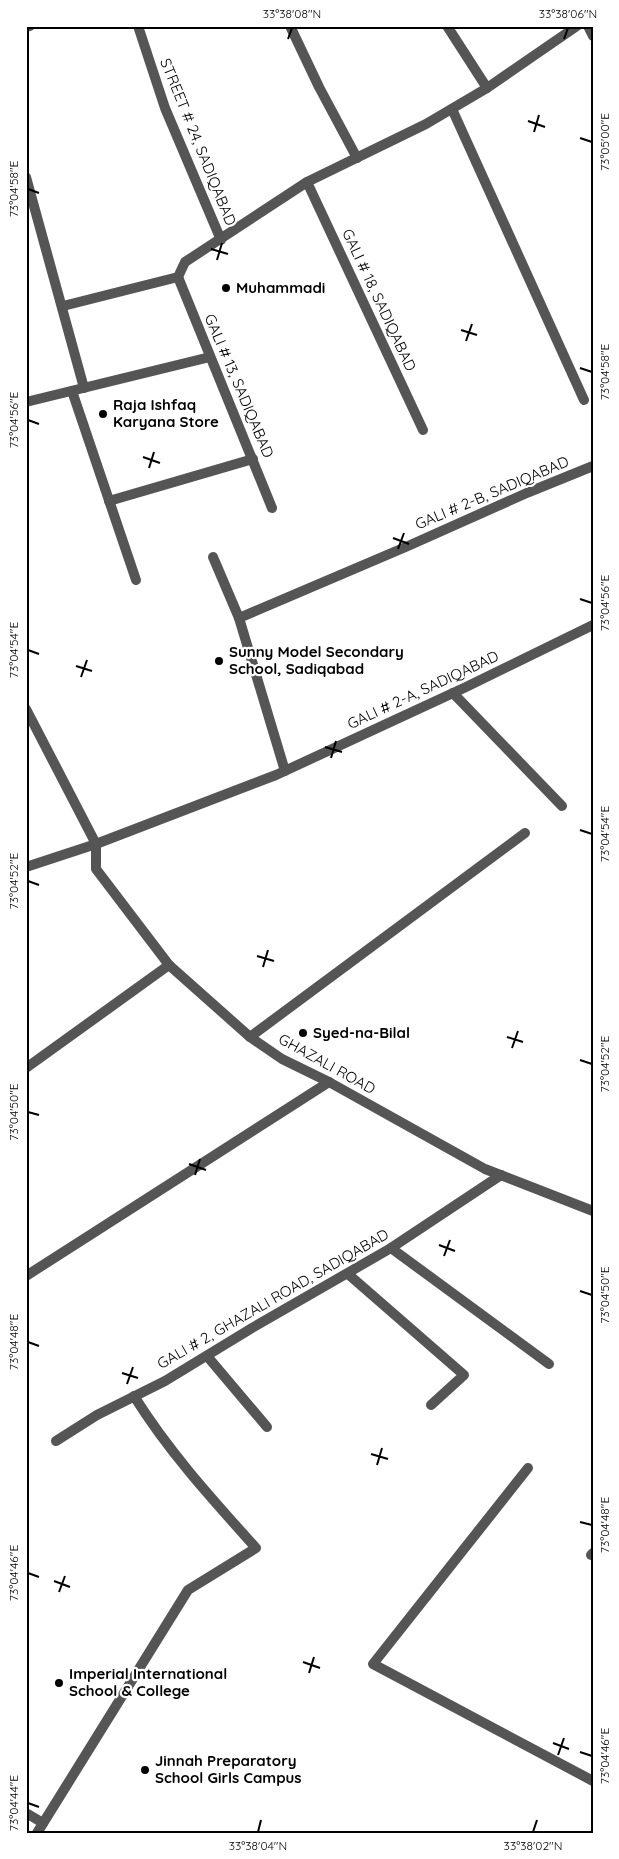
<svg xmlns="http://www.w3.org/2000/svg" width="619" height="1859" viewBox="0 0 619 1859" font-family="Quicksand,sans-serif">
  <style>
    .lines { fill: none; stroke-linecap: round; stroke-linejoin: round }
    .street { stroke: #555; stroke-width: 10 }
    .ticks { fill: none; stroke: #000; stroke-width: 2 }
    .poi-dot { fill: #000; stroke: #fff; stroke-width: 2 }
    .labels { text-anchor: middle; stroke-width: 4.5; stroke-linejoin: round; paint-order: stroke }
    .street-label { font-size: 15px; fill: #000; stroke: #fff }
    .poi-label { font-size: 15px; font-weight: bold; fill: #000; stroke: #fff; text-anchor: start }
    .neatline { fill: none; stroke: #000; stroke-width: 2 }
    .ticks-label { font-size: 12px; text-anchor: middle; fill: #000 }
  </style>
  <rect width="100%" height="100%" fill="#fff"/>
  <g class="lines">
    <g class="street">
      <path d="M138 26 165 108 221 240"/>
      <path d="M290 26 319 87 357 158"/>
      <path d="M447 26 487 88"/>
      <path d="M588 26 593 36"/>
      <path d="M26 27 30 26"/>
      <path d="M452 109 584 400"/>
      <path d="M26 177 84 388"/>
      <path d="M307 182 423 430"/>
      <path d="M178 277 272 508"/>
      <path d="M63 306 178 277 185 262 307 182 426 124 487 88 577 26"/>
      <path d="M72 391 136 580"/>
      <path d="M26 402 210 357"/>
      <path d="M109 501 253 459"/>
      <path d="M213 557 239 618"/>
      <path d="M453 693 562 806"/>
      <path d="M26 709 96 844V869L169 965 250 1037 282 1059 329 1082 485 1169 593 1211"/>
      <path d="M285 771 239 618 408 546 529 492 593 466"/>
      <path d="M26 867 96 844 276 775 466 687 593 625"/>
      <path d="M250 1037 525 833"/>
      <path d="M26 1068 169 965"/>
      <path d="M391 1248 549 1364"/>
      <path d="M348 1274 464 1375 431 1405"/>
      <path d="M26 1276 329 1082"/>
      <path d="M207 1356 267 1427"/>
      <path d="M56 1441 97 1415 165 1381 252 1328 391 1248 501 1175"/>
      <path d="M528 1468 373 1664 593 1781"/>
      <path d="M591 1555 593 1553"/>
      <path d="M26 1813 43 1823"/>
      <path d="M37 1833 188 1590 256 1548C212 1499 169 1452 134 1396"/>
    </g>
  </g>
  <path class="ticks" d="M288 39 292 28M564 39 568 28M528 121 545 127M534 132 539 115M580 138 592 142M28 189 39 193M211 249 228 254M217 260 222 243M461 330 477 335M466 341 472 324M580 368 592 372M28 420 39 424M143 457 160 463M149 468 154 452M393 538 409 544M398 549 404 533M580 599 592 603M28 650 39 654M76 666 92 671M81 677 87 660M325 747 342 752M331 758 336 741M580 830 592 834M28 881 39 885M257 956 274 961M263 967 268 950M507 1037 523 1042M512 1048 518 1031M580 1060 592 1064M28 1112 39 1115M189 1164 206 1170M195 1175 200 1159M439 1245 455 1251M444 1256 450 1240M580 1291 592 1295M28 1342 39 1346M122 1373 138 1378M127 1384 133 1367M371 1454 388 1459M377 1465 382 1448M580 1522 592 1525M28 1573 39 1577M54 1581 70 1587M59 1592 65 1576M303 1662 320 1668M309 1673 314 1657M553 1743 569 1749M580 1752 592 1756M558 1755 564 1738M28 1803 39 1807M258 1832 261 1820M533 1832 537 1820"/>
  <g class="poi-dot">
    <circle cx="226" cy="288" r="5"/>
    <circle cx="103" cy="414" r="5"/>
    <circle cx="219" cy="661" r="5"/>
    <circle cx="303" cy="1033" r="5"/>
    <circle cx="59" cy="1683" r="5"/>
    <circle cx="145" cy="1770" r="5"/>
  </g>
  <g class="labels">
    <g class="street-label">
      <text transform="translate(198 142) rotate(68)" y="5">STREET # 24, SADIQABAD</text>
      <text transform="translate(379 300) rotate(65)" y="5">GALI # 18, SADIQABAD</text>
      <text transform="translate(239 386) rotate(67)" y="5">GALI # 13, SADIQABAD</text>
      <text transform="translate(492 493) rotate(-23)" y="5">GALI # 2-B, SADIQABAD</text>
      <text transform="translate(423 690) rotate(-25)" y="5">GALI # 2-A, SADIQABAD</text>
      <text transform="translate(327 1064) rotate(29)" y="5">GHAZALI ROAD</text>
      <text transform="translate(273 1299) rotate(-30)" y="5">GALI # 2, GHAZALI ROAD, SADIQABAD</text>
    </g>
    <g class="poi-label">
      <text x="236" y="293">Muhammadi</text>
      <text x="113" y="410">Raja Ishfaq<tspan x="113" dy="17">Karyana Store</tspan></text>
      <text x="229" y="657">Sunny Model Secondary<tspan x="229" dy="17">School, Sadiqabad</tspan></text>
      <text x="313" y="1038">Syed-na-Bilal</text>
      <text x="69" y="1679">Imperial International<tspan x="69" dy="17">School &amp; College</tspan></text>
      <text x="155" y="1766">Jinnah Preparatory<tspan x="155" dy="17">School Girls Campus</tspan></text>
    </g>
  </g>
  <rect width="619" height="1859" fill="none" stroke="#ffffff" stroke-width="55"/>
  <rect x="28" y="28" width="564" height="1804" class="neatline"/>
  <g class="ticks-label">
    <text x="292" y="18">33°38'08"N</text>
    <text x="568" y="18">33°38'06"N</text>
    <text transform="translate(605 142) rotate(-90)" y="4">73°05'00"E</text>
    <text transform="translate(14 189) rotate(-90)" y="4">73°04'58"E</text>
    <text transform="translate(605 372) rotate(-90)" y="4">73°04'58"E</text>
    <text transform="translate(14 420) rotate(-90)" y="4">73°04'56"E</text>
    <text transform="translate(605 603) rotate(-90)" y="4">73°04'56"E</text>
    <text transform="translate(14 650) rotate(-90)" y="4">73°04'54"E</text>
    <text transform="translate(605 834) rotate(-90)" y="4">73°04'54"E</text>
    <text transform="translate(14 881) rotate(-90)" y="4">73°04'52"E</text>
    <text transform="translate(605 1064) rotate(-90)" y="4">73°04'52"E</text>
    <text transform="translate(14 1112) rotate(-90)" y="4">73°04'50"E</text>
    <text transform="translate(605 1295) rotate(-90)" y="4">73°04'50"E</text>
    <text transform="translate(14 1342) rotate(-90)" y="4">73°04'48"E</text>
    <text transform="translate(605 1525) rotate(-90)" y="4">73°04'48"E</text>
    <text transform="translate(14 1573) rotate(-90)" y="4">73°04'46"E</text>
    <text transform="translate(605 1756) rotate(-90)" y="4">73°04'46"E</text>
    <text transform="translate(14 1803) rotate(-90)" y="4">73°04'44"E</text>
    <text x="258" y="1850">33°38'04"N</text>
    <text x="533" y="1850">33°38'02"N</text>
  </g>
</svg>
